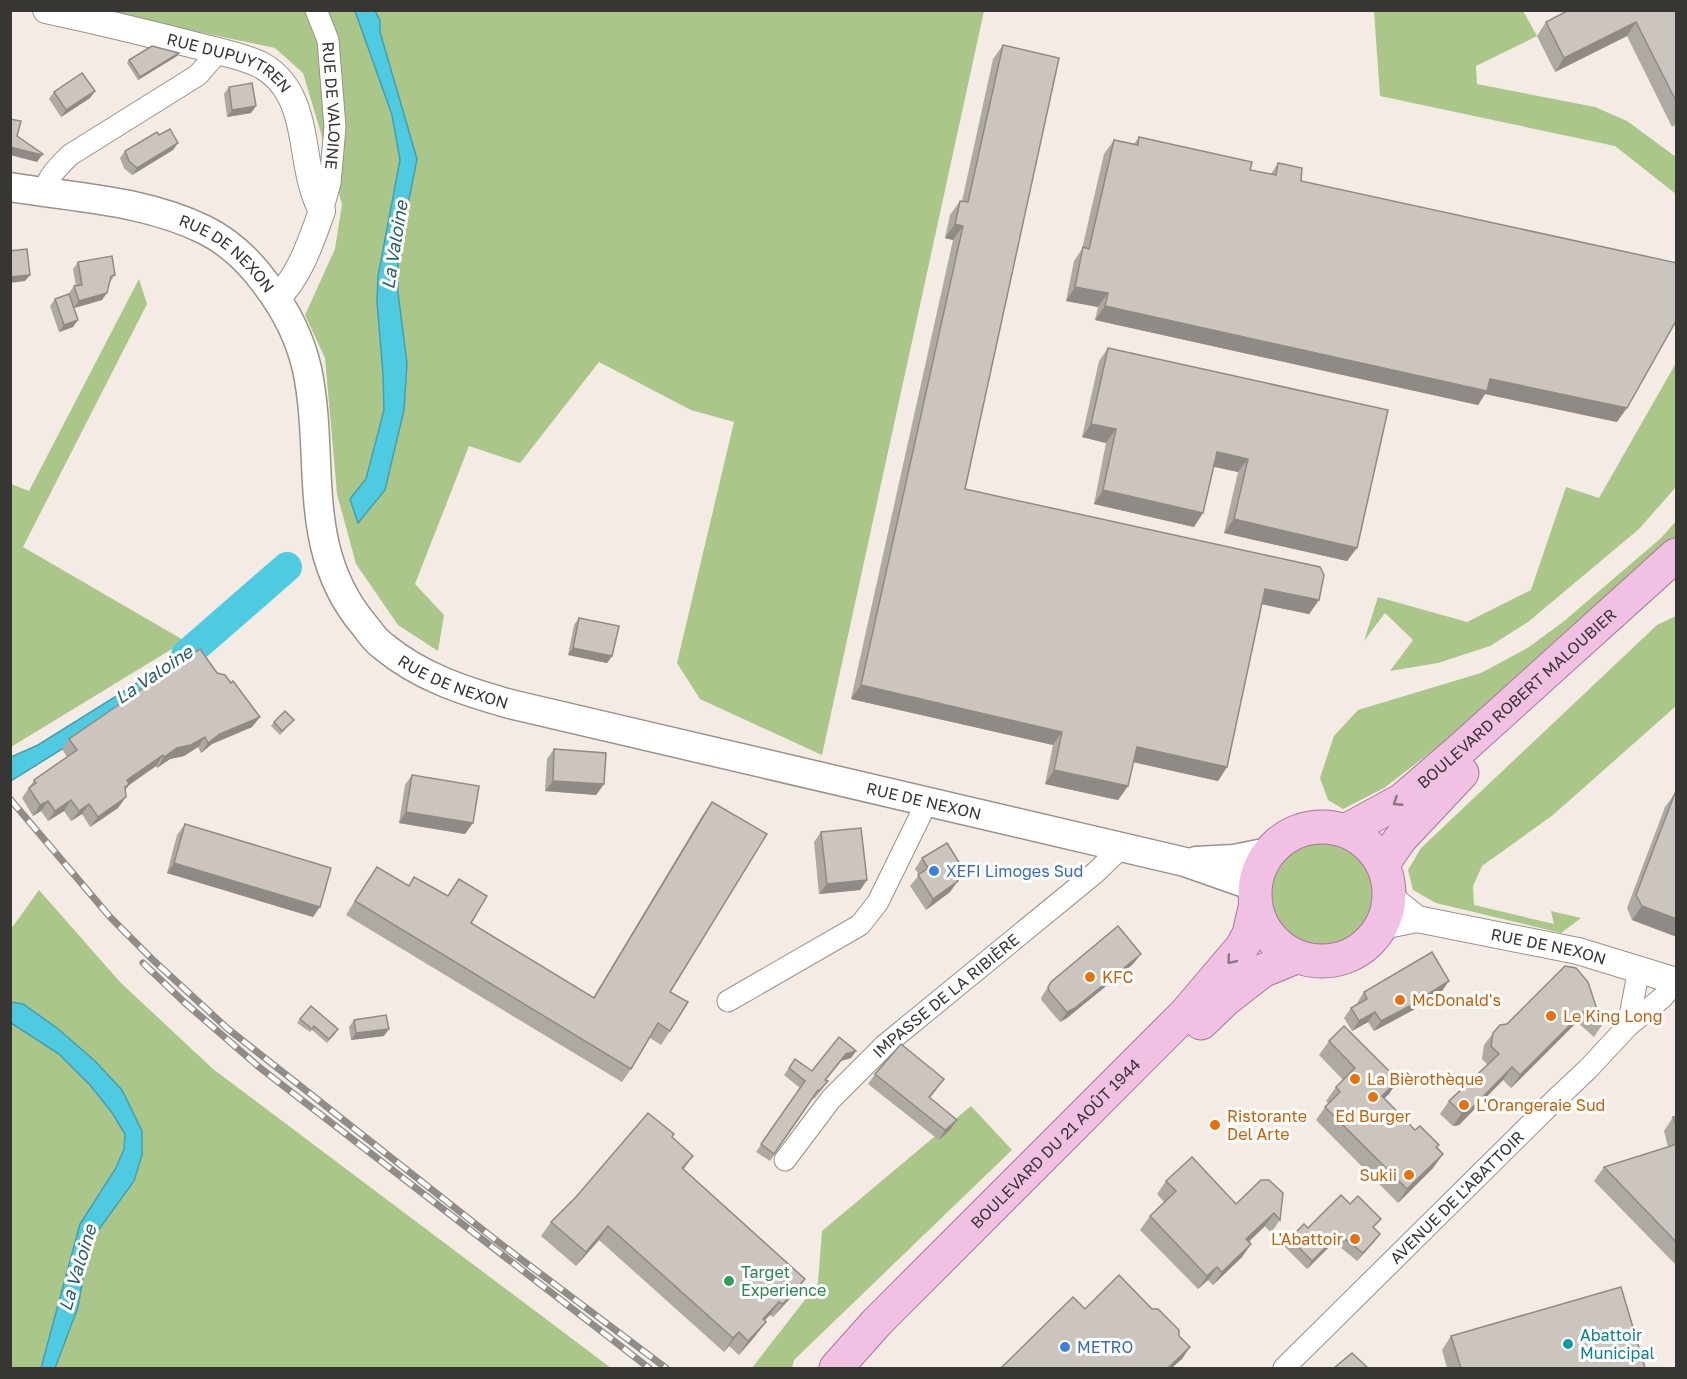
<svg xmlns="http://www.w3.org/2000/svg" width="1687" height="1379" viewBox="0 0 1687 1379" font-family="'Golos Text',sans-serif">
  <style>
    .green { fill: #aac689 }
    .water { fill: #4ecbe1; stroke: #479ead; stroke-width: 1.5 }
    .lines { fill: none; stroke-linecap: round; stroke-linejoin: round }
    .river { stroke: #4ecbe1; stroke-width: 30 }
    .minor-casing { stroke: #99928b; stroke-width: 23 }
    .tertiary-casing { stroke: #99928b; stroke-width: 28 }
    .secondary-casing { stroke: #99928b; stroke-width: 31 }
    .primary-casing { stroke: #aa759a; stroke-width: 35 }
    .minor { stroke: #fff; stroke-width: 21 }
    .tertiary { stroke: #fff; stroke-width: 26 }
    .secondary { stroke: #fff; stroke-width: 28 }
    .primary { stroke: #f1c1e4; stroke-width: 33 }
    .rail-casing { stroke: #918c87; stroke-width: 7 }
    .rail { stroke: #fff; stroke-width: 4.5; stroke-dasharray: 14; stroke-linecap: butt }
    .wall { fill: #afa9a3 }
    .shaded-wall { fill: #8f8a85 }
    .building { fill: #ccc5be; stroke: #8f8a85; stroke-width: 1.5 }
    .oneway { stroke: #8b7583 }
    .shop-dot { fill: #3f7fe0; stroke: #fff; stroke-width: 2 }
    .food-dot { fill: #e8710a; stroke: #fff; stroke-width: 2 }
    .leisure-dot { fill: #2e9e5b; stroke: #fff; stroke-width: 2 }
    .culture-dot { fill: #0f9aa8; stroke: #fff; stroke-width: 2 }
    .labels { text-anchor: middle; stroke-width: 6; stroke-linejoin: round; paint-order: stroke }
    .street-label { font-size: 16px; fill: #383633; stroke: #fff }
    .shop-label { font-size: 16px; fill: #366cbe; stroke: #fff; text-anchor: start }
    .food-label { font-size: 16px; fill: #c56008; stroke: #fff; text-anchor: start }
    .leisure-label { font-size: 16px; fill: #27864d; stroke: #fff; text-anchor: start }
    .culture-label { font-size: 16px; fill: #0d838f; stroke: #fff; text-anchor: start }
    .water-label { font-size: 18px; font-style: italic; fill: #2b5e68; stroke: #fff }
  </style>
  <rect width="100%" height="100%" fill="#f3ebe4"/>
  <g class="green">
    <path d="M99 11H984L822 755 700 699 677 663 734 422 691 410 599 362 520 463 469 446 415 584 444 615 438 651 398 625 356 564 337 494 325 358 305 315 335 249 342 204 303 73 275 48Z"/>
    <path d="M1374 11H1523L1537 36 1476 66 1477 84 1595 107 1627 121 1676 157V194L1615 146 1380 96Z"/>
    <path d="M139 279 147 304 23 547 185 641 11 747V484L29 491Z"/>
    <path d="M1676 363V487L1639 529 1528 622 1490 646 1438 663 1390 671 1413 640 1385 613 1364 641 1378 597 1467 622 1531 590 1566 487 1599 498Z"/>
    <path d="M1676 521V542L1465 726 1384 788 1343 809 1328 800 1320 778 1334 736 1358 710 1481 673 1529 647 1563 622 1661 538Z"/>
    <path d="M1676 616V706L1553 815 1482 866 1473 886 1474 905 1554 924 1551 911 1581 918 1561 933 1436 903 1413 890 1408 870 1421 848 1657 625Z"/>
    <circle cx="1322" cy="893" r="53"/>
    <path d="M39 890 120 982 213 1069 611 1368H11V929Z"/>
    <path d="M971 1106 1012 1150 794 1360 792 1368H752L818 1283 822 1231Z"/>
  </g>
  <g class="water">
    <path d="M355 11H375L380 20V32L417 159 398 255V293L407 363 404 410 385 490 358 523 350 499 366 479 384 410 383 374 377 302 378 276 400 160 392 115Z"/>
    <path d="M215 626 224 636 62 749 11 781V757L38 745 155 672 173 656 185 641Z"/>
    <path d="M10 1002 23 1004 57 1028 95 1061 122 1090 142 1131V1155L134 1181 89 1243 78 1307 55 1368H41L80 1224 116 1168 124 1149 125 1134 113 1114 90 1085 59 1054 11 1023Z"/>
  </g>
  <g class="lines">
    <path class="river" d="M186 655 287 567"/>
    <g class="minor-casing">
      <g id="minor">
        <path id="s1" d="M316 10 328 40 335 127 330 183 322 211"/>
        <path d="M44 192C48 176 58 167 70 155L198 75 218 52"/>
        <path d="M728 1001 860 925 878 902 928 800"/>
        <path d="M1628 1026 1639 969"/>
        <path id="s2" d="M785 1160 831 1099 885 1045 1095 873 1123 846"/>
        <path id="s3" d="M1284 1368 1555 1100 1588 1069 1628 1026 1663 997 1676 981"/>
      </g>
    </g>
    <g class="tertiary-casing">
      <g id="tertiary">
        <path id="s4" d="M46 10C97 21 147 33 198 46 216 51 242 56 259 64 273 71 284 83 291 97 308 132 303 176 322 211 311 241 300 276 277 298"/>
        <path d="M1390 897 1417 919"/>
        <path id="s5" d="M1382 926 1417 919 1578 951 1676 981"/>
      </g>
    </g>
    <g class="secondary-casing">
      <g id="secondary">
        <path id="s6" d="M10 187C76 198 144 200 205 230 229 242 250 262 266 284 285 309 300 338 307 369 326 459 299 549 365 626 370 633 376 641 383 646 420 677 464 691 510 704L1185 862 1245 883 1255 889"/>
        <path d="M1196 861 1234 859 1269 852"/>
      </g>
    </g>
    <g class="primary-casing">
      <g id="primary">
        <circle cx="1322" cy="894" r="67"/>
        <path id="s7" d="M1347 830 1402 800 1459 751 1676 555"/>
        <path d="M1383 864 1400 839 1462 773"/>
        <path d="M1201 1023 1225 1000 1262 971 1296 957"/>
        <path id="s8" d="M836 1368 877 1322 1186 1013 1242 947 1249 934 1255 908"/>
      </g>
    </g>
    <use href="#minor" class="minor"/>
    <use href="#tertiary" class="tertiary"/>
    <use href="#secondary" class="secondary"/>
    <use href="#primary" class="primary"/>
    <g class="rail-casing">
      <g id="rail">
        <path d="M10 799 110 917 152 959 228 1029 497 1241 666 1368"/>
        <path d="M143 963 184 1002 259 1067 649 1368"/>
      </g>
    </g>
    <use href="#rail" class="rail"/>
  </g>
  <g class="wall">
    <path d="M1677 10V124L1672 127 1627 36 1555 72 1537 36 1546 22Z"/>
    <path d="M1003 45 965 489 1319 600 1309 614 1262 604 1227 767 1218 781 1134 762 1128 786 1118 800 1045 784 1053 745 851 699 953 240 945 238 950 215 960 201H962L993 59Z"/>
    <path d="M177 56 138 80 127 63 129 60Z"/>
    <path d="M229 87 256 106 251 113 227 117 224 94Z"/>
    <path d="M95 91 90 98 61 117 49 99 54 92Z"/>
    <path d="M1139 137 1250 170 1271 174 1278 163 1301 181 1617 422 1485 394 1478 405 1095 320 1098 307 1066 301 1074 261 1082 249 1104 154 1114 140 1134 144Z"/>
    <path d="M173 150 132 175 124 168 120 158 125 151Z"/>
    <path d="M78 262 115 275 110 282 102 300 74 308 69 293 74 286H76L73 269Z"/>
    <path d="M55 299 73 327 59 332 50 306Z"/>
    <path d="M1108 348 1388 410 1347 561 1224 533 1238 472 1214 467 1194 527 1094 504 1106 443 1082 437 1099 361Z"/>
    <path d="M579 618 612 656 607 663 568 655 574 625Z"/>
    <path d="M217 673 260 717 252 727 212 744 201 753 198 747 184 756 170 759 157 768 156 766 129 785 125 790 118 808 90 827 82 814 71 821 64 811 48 821 41 811 33 816 22 798 34 780 67 757 62 749 69 739Z"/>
    <path d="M294 720 280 735 271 726 274 722Z"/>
    <path d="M554 749 604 784 596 795 545 791 547 759Z"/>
    <path d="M412 775 465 834 399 823 405 785Z"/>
    <path d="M1675 793 1677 937 1632 920 1627 908 1665 807Z"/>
    <path d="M712 802 670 992V1031L661 1045 650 1038 631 1069 622 1082 346 915 367 881 377 867 408 886 414 877 447 896 459 879 471 923 593 998 702 816Z"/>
    <path d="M185 824 313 917 167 873 177 835Z"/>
    <path d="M821 832 867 880 860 890 819 894 814 842Z"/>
    <path d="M922 858 962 867 955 878 950 892 926 910 910 886 919 875 915 869Z"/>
    <path d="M1133 964 1067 1018 1060 1022 1042 1001 1041 998 1051 982Z"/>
    <path d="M1565 966 1602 1025 1594 1037 1577 1022 1511 1088 1503 1080 1459 1125 1453 1126 1440 1114 1449 1101 1488 1065 1482 1059 1484 1045 1493 1033 1507 1024Z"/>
    <path d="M1442 991 1418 1006 1415 1009 1374 1031 1368 1022 1352 1031 1344 1018 1351 1008 1357 1004V1003L1364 992Z"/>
    <path d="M300 1019 336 1033 327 1043 312 1030 310 1032 297 1023Z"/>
    <path d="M354 1020 384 1036 351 1040 349 1027Z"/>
    <path d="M839 1037 851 1058 841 1061 826 1080 823 1088 814 1099 813 1098 770 1161 756 1152 800 1088 784 1075 795 1059 812 1071Z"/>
    <path d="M1329 1041 1398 1080 1389 1094 1384 1098 1415 1130 1437 1147 1443 1154 1433 1168 1398 1203 1316 1120 1328 1103 1326 1101 1336 1087 1343 1080 1319 1055Z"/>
    <path d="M875 1074 937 1089 930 1098 957 1120 950 1130 939 1140 868 1084Z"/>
    <path d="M1677 1116V1272L1675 1264 1594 1181 1604 1167 1668 1147 1664 1131 1673 1117Z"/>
    <path d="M672 1137 693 1156 684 1169 805 1279 795 1293 773 1317 770 1315 765 1320 766 1322 756 1335 739 1355 729 1346 724 1352 599 1240 576 1266 541 1236 551 1222Z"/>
    <path d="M1261 1180 1280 1220 1271 1233 1265 1226 1249 1242 1251 1244 1242 1257 1213 1285 1208 1280 1198 1289 1140 1230 1150 1216 1164 1202 1157 1194 1166 1181 1236 1204Z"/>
    <path d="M1308 1228H1374L1380 1234 1374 1242 1357 1261 1334 1242 1307 1269 1284 1246 1290 1238Z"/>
    <path d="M1451 1336 1645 1368H1447L1442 1350Z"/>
  </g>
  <g class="shaded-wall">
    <path d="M1636 22 1627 36 1555 72 1564 58Z"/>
    <path d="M179 53 177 56 138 80 140 77Z"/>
    <path d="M95 91 90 98 61 117 66 110Z"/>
    <path d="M256 106 251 113 227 117 232 110Z"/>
    <path d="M178 143 173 150 132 175 137 168Z"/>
    <path d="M10 147 42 155 37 162 10 155Z"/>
    <path d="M955 224 963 226 953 240 945 238Z"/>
    <path d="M30 275 25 281 10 283V277Z"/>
    <path d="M1075 287 1108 293 1098 307 1066 301Z"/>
    <path d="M107 293 102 300 74 308 79 301Z"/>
    <path d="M1105 306 1490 379 1627 408 1617 422 1485 394 1478 405 1095 320Z"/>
    <path d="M78 320 73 327 59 332 64 325Z"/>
    <path d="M1091 424 1116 429 1106 443 1082 437Z"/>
    <path d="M1217 452 1248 459 1238 472 1207 465Z"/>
    <path d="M1103 490 1203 513 1194 527 1094 504Z"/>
    <path d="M1234 519 1357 548 1347 561 1224 533Z"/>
    <path d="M1265 589 1319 600 1309 614 1256 603Z"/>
    <path d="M573 648 612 656 607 663 568 655Z"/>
    <path d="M861 685 1062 732 1053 745 851 699Z"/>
    <path d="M260 717 252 727 212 744 201 753 208 743 220 734Z"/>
    <path d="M205 737 198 747 184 756 170 759 157 768 164 757 177 748Z"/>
    <path d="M1137 747 1227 767 1218 781 1128 761Z"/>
    <path d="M163 755 156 766 129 785 122 794 127 780Z"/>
    <path d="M1054 770 1128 786 1118 800 1045 784Z"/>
    <path d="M553 781 604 784 596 795 545 791Z"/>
    <path d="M126 797 118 808 90 827 98 817Z"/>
    <path d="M71 800 64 811 48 821 55 811Z"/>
    <path d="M48 801 41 811 33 816 40 805Z"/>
    <path d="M89 804 82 814 71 821 79 811Z"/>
    <path d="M406 812 473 823 465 834 399 823Z"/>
    <path d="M174 863 320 907 313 917 167 873Z"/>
    <path d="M962 867 955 878 953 874Z"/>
    <path d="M867 880 860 890 819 894 827 884Z"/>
    <path d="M958 881 950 892 926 910 933 899Z"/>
    <path d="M1642 906 1677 919V937L1632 920Z"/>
    <path d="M1141 954 1133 964 1067 1018 1060 1022 1067 1012Z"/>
    <path d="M1449 981 1442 991 1418 1006 1415 1009 1374 1031 1381 1021Z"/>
    <path d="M1586 1009 1577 1022 1511 1088 1520 1075Z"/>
    <path d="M1375 1012 1368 1022 1352 1031 1359 1021Z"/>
    <path d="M389 1029 384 1036 351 1040 356 1033Z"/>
    <path d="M856 1051 851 1058 841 1061 846 1054Z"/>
    <path d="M1512 1067 1503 1080 1459 1125 1453 1126 1462 1113Z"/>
    <path d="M1398 1080 1389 1094 1372 1110 1382 1096Z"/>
    <path d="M957 1120 950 1130 939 1140 945 1130Z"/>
    <path d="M1443 1154 1433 1168 1398 1203 1407 1189Z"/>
    <path d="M1274 1213 1265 1226 1237 1252 1246 1239Z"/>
    <path d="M608 1226 599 1240 576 1266 586 1252Z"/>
    <path d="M1339 1234 1334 1242 1307 1269 1312 1261Z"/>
    <path d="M1380 1234 1374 1242 1357 1261 1363 1253Z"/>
    <path d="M1251 1244 1242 1257 1213 1285 1222 1272Z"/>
    <path d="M1217 1267 1208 1280 1198 1289 1207 1276Z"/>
    <path d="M805 1279 795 1293 773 1317 783 1304Z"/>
    <path d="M779 1302 770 1315 753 1332 763 1319Z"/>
    <path d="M766 1322 756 1335 739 1355 748 1341Z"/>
    <path d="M739 1332 729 1346 724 1352 733 1338Z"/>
    <path d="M1190 1347 1182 1359 1172 1368H1168Z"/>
  </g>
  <g class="building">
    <path d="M1569 10H1677V103L1636 22 1564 58 1546 22Z"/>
    <path d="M1003 45 1059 58 965 489 1320 567 1324 575 1319 600 1265 589 1227 767 1137 747 1128 786 1054 770 1062 732 861 685 963 226 955 224 960 201 968 202Z"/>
    <path d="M152 46 179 53 140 77 129 60Z"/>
    <path d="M82 73 95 91 66 110 54 92Z"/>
    <path d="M252 83 256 106 232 110 229 87Z"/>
    <path d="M10 119 21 121 17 136 43 154 42 155 10 147Z"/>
    <path d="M170 129 178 143 137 168 129 161 125 151 157 132 159 135Z"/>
    <path d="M1139 137 1252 162 1250 170 1276 175 1278 163 1302 168 1301 181 1677 263V319L1627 408 1490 379 1487 391 1105 306 1108 293 1075 287 1083 247 1089 249 1114 140 1138 145Z"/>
    <path d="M27 249 30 275 10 277V251Z"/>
    <path d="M112 256 115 275 111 276 107 293 79 301 74 286 82 285 78 262Z"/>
    <path d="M69 294 78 320 64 325 55 299Z"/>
    <path d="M1108 348 1388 410 1357 548 1234 519 1248 459 1217 452 1203 513 1103 490 1116 429 1091 424Z"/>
    <path d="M579 618 619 626 612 656 573 648Z"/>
    <path d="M200 649 217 673 225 675 231 683 233 681 260 717 220 734 208 743 205 737 191 745 177 748 164 757 163 755 127 780 129 784 125 787 126 797 98 817 89 804 79 811 71 800 55 811 48 801 40 805 29 788 36 783 34 780 77 750 69 739Z"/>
    <path d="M285 711 294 720 282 731 274 722Z"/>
    <path d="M554 749 606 753 604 784 553 781Z"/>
    <path d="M412 775 479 786 473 823 406 812Z"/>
    <path d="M1675 793 1677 794V919L1642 906 1636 895Z"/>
    <path d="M712 802 767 834 670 992 688 1002 670 1031 658 1023 631 1069 355 901 377 867 409 886 414 877 448 896 459 879 487 896 471 923 594 998Z"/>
    <path d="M185 824 331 868 320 907 174 863Z"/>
    <path d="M861 828 867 880 827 884 821 832Z"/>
    <path d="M947 843 962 867 953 874 958 881 933 899 918 875 928 868 922 858Z"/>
    <path d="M1118 926 1141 954 1075 1008 1067 1012 1049 991 1048 987 1051 982Z"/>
    <path d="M1432 952 1449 981 1422 998 1423 999 1381 1021 1375 1012 1359 1021 1351 1008 1367 999 1364 992Z"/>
    <path d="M1565 966 1576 968 1588 982 1602 1025 1586 1009 1520 1075 1512 1067 1468 1112 1462 1113 1449 1101 1499 1054 1491 1046 1493 1033 1500 1025 1507 1024Z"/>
    <path d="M311 1006 338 1029 329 1039 314 1026 312 1029 300 1019Z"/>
    <path d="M386 1015 389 1029 356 1033 354 1020Z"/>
    <path d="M1344 1026 1398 1080 1382 1096 1415 1130 1420 1126 1439 1145 1436 1147 1443 1154 1407 1189 1325 1107 1340 1092 1336 1087 1355 1068 1329 1041Z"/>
    <path d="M839 1037 856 1051 846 1054 825 1080 828 1081 819 1091 818 1090 774 1154 761 1144 805 1081 789 1068 795 1059 812 1071Z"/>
    <path d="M901 1044 944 1079 929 1097 957 1120 945 1130 875 1074Z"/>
    <path d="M648 1113 674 1134 672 1137 693 1156 682 1168 805 1279 783 1304 779 1302 763 1319 766 1322 748 1341 739 1332 733 1338 608 1226 586 1252 551 1222 576 1197Z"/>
    <path d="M1677 1116V1129L1673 1117Z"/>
    <path d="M1677 1144V1243L1604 1167Z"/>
    <path d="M1192 1157 1236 1204 1261 1180H1269L1283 1193 1280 1220 1274 1213 1246 1239 1251 1244 1222 1272 1217 1267 1207 1276 1150 1216 1176 1191 1166 1181Z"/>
    <path d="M1341 1195 1350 1204 1358 1196 1381 1219 1373 1227 1380 1234 1363 1253 1339 1234 1312 1261 1290 1238 1304 1224 1308 1228Z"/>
    <path d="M1119 1275 1152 1309H1158L1179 1330V1336L1190 1347 1168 1368H1001L1073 1297 1085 1309Z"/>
    <path d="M1621 1287 1645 1368H1461L1451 1336Z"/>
    <path d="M1352 1353 1368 1368H1334Z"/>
  </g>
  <defs><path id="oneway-chevron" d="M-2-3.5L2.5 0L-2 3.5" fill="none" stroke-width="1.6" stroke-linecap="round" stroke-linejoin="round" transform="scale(1.5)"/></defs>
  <g class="oneway">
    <use href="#oneway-chevron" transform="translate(1397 802) rotate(147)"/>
    <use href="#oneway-chevron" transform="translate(1231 960) rotate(130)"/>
  </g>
  <g class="shop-dot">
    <circle cx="934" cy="871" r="6"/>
    <circle cx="1065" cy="1347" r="6"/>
  </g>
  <g class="food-dot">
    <circle cx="1090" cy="977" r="6"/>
    <circle cx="1400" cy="1000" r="6"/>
    <circle cx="1551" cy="1016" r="6"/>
    <circle cx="1355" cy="1079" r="6"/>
    <circle cx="1373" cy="1097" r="6"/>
    <circle cx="1464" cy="1105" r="6"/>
    <circle cx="1215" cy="1125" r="6"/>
    <circle cx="1409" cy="1175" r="6"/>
    <circle cx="1355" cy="1239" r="6"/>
  </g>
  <circle class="leisure-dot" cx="729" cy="1281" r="6"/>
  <circle class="culture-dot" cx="1568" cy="1344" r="6"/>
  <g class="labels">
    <g class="street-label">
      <text dy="6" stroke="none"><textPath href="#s4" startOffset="192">RUE DUPUYTREN</textPath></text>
      <text dy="6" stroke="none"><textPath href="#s1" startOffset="98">RUE DE VALOINE</textPath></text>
      <text dy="6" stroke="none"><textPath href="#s6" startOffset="232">RUE DE NEXON</textPath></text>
      <text dy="6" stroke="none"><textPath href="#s6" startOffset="753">RUE DE NEXON</textPath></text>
      <text dy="6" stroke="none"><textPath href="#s7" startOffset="216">BOULEVARD ROBERT MALOUBIER</textPath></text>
      <text dy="6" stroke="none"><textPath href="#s6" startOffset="1239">RUE DE NEXON</textPath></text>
      <text dy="6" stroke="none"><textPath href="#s5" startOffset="170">RUE DE NEXON</textPath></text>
      <text dy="6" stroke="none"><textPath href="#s2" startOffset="231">IMPASSE DE LA RIBIÈRE</textPath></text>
      <text dy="6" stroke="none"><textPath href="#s8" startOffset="314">BOULEVARD DU 21 AOÛT 1944</textPath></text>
      <text dy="6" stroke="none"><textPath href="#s3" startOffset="243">AVENUE DE L'ABATTOIR</textPath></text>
    </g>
    <g class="shop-label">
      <text x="946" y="877">XEFI Limoges Sud</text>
      <text x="1077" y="1353">METRO</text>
    </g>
    <g class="food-label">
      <text x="1102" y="983">KFC</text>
      <text x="1412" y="1006">McDonald's</text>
      <text x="1563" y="1022">Le King Long</text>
      <text x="1367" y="1085">La Bièrothèque</text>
      <text x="1476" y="1111">L'Orangeraie Sud</text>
      <text x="1227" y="1122">Ristorante<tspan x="1227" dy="18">Del Arte</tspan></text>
      <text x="1373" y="1122" text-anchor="middle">Ed Burger</text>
      <text x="1397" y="1181" text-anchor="end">Sukii</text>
      <text x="1343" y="1245" text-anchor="end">L'Abattoir</text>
    </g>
    <g class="leisure-label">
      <text x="741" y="1278">Target<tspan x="741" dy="18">Experience</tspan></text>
    </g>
    <g class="culture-label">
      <text x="1580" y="1341">Abattoir<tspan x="1580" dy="18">Municipal</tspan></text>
    </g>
    <g class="water-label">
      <text transform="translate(395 245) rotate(-81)" y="6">La Valoine</text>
      <text transform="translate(154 675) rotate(-34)" y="6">La Valoine</text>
      <text transform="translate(78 1268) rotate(-73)" y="6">La Valoine</text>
    </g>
  </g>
  <rect width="1687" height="1379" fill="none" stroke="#383633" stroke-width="24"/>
</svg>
